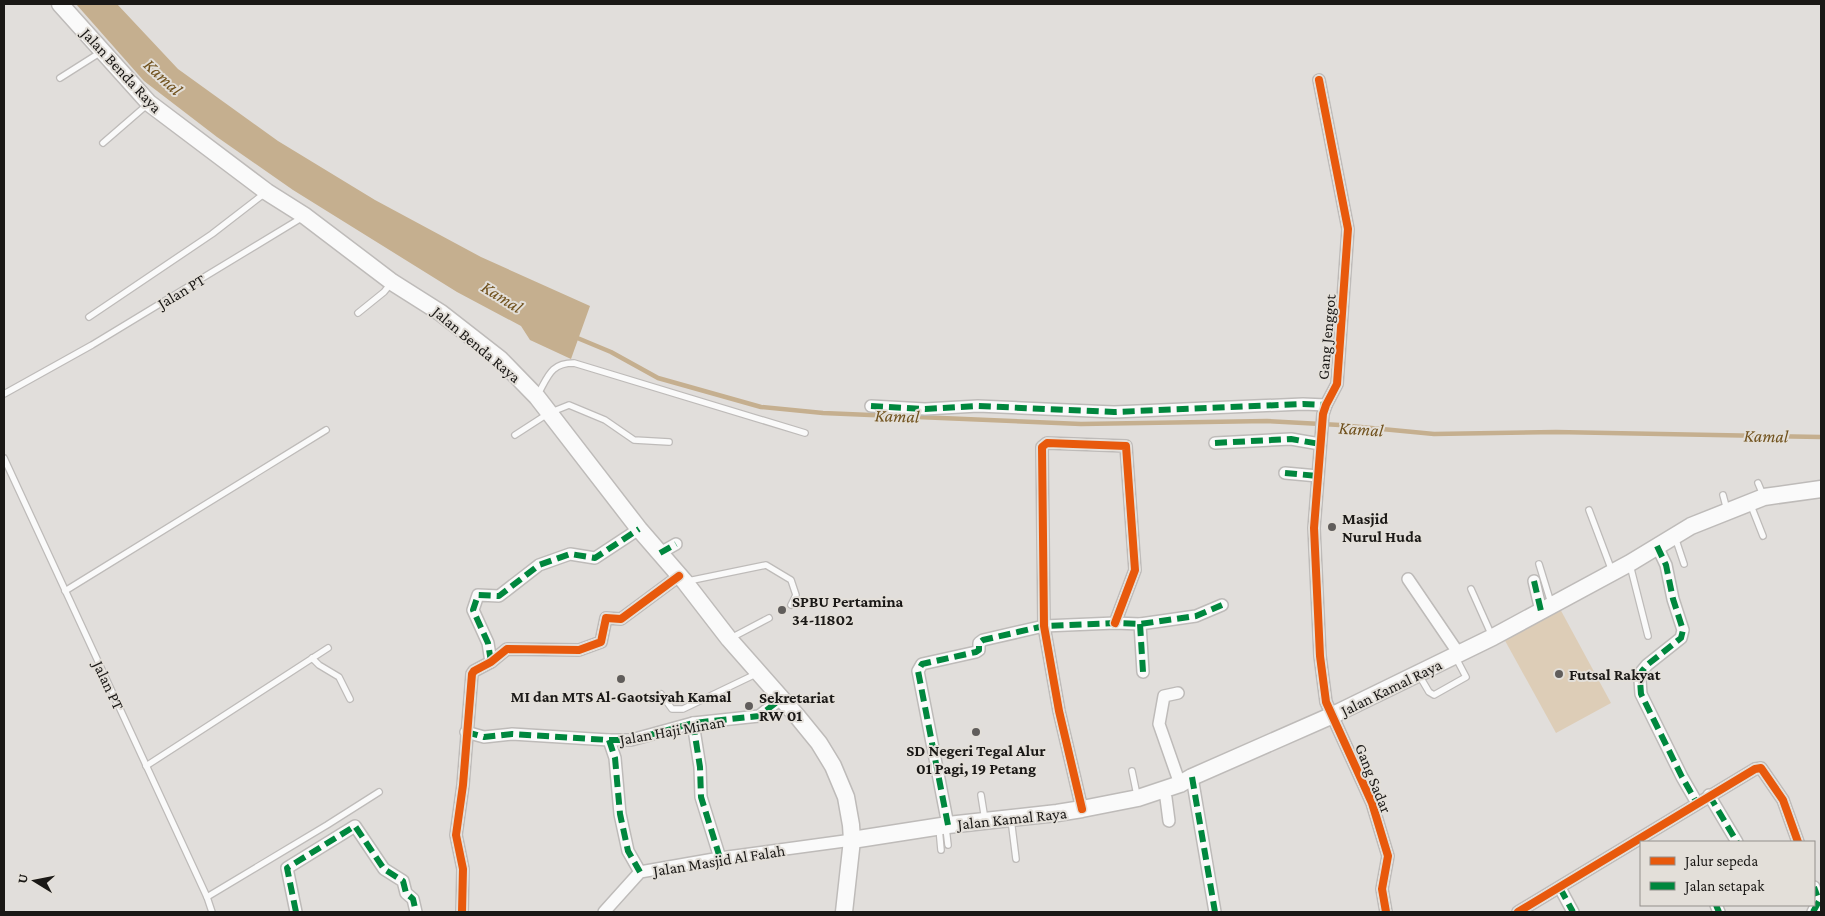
<svg xmlns="http://www.w3.org/2000/svg" width="1825" height="916" viewBox="0 0 1825 916" font-family="'Crimson Pro',serif">
  <style>
    .green { fill: #ddcdb7 }
    .water { fill: #c5af8f }
    .lines { fill: none; stroke-linecap: round; stroke-linejoin: round }
    .stream { stroke: #c5af8f; stroke-width: 4.5 }
    .lane-casing { stroke: #bebbb9; stroke-width: 8 }
    .street-casing { stroke: #bebbb9; stroke-width: 14 }
    .secondary-casing { stroke: #bebbb9; stroke-width: 19 }
    .lane { stroke: #fafafa; stroke-width: 5.5 }
    .street { stroke: #fafafa; stroke-width: 11 }
    .secondary { stroke: #fafafa; stroke-width: 16 }
    .quiet { stroke: #00873e; stroke-width: 6; stroke-dasharray: 12 6; stroke-linecap: butt }
    .cycleway-casing { stroke: #e3dfd9; stroke-width: 11 }
    .cycleway { stroke: #e8590c; stroke-width: 8 }
    .poi-dot { fill: #605d5b; stroke: #e3dfd9; stroke-width: 2 }
    .labels { text-anchor: middle; stroke-width: 4; stroke-linejoin: round; paint-order: stroke }
    .street-label { font-size: 16px; fill: #1a1816; stroke: #e3dfd9 }
    .poi-label { font-size: 16px; font-weight: bold; fill: #1a1816; stroke: #e3dfd9; text-anchor: start }
    .water-label { font-size: 18px; font-style: italic; fill: #70511d; stroke: #e3dfd9 }
  </style>
  <rect width="100%" height="100%" fill="#e1dedb"/>
  <path class="green" d="M1559 607 1611 703 1556 733 1503 637Z"/>
  <path class="water" d="M76 4H117L178 69 278 141 375 200 481 257 590 306 571 359 530 340 521 326 457 292 293 190 217 137 144 81Z"/>
  <g class="lines">
    <path class="stream" d="M575 337 611 352 658 378 761 407 823 413 1081 424 1267 421 1340 425 1434 434 1556 432 1821 437"/>
    <g class="lane-casing">
      <g id="lane">
        <path d="M60 78 101 52"/>
        <path d="M103 143 148 104"/>
        <path d="M358 313 384 292 392 282"/>
        <path d="M89 317 212 234 265 193"/>
        <path d="M4 394 92 345 303 217"/>
        <path d="M537 396C548 377 550 363 574 363L805 433"/>
        <path d="M515 435 549 413 569 405 605 420 634 440 669 442"/>
        <path d="M4 458 207 897 212 912"/>
        <path d="M1758 483 1763 495"/>
        <path d="M1723 495 1727 510"/>
        <path d="M1750 503 1763 536"/>
        <path d="M1589 510 1612 571"/>
        <path d="M1675 537 1684 564"/>
        <path d="M1539 564 1551 603"/>
        <path d="M1630 565 1648 636"/>
        <path d="M688 581 766 565 791 580 796 595 791 605"/>
        <path d="M1471 589 1492 636"/>
        <path d="M65 591 326 430"/>
        <path d="M731 638 769 618"/>
        <path d="M312 658 319 665 339 677 350 699"/>
        <path d="M1419 675 1429 692 1434 695 1466 677 1456 658"/>
        <path d="M661 694 672 709H683L758 673"/>
        <path d="M146 766 328 648"/>
        <path d="M1132 771 1137 795"/>
        <path d="M981 795 985 820"/>
        <path d="M1011 819 1016 859"/>
        <path d="M939 828 941 850"/>
        <path d="M946 828 948 845"/>
        <path d="M207 897 327 825 379 792"/>
      </g>
    </g>
    <g class="street-casing">
      <g id="street">
        <path d="M1319 80 1348 229 1337 384 1326 405 1323 414 1314 528 1320 656 1326 702 1372 803 1388 856 1382 889 1386 912"/>
        <path d="M871 406 925 409 978 406 1114 412 1303 404 1326 405"/>
        <path d="M1215 443 1291 439 1320 444"/>
        <path d="M1285 473 1318 476"/>
        <path d="M1657 546 1666 565 1673 599 1683 630 1681 638 1647 665 1642 671 1640 680 1641 694 1682 777 1697 803"/>
        <path d="M660 553 676 544"/>
        <path d="M1408 579 1459 654"/>
        <path d="M1534 581 1541 611"/>
        <path d="M1140 624 1143 672"/>
        <path d="M491 662 488 643 473 610 478 595 499 596 539 565 570 554 595 558 639 529"/>
        <path d="M1178 693 1164 696 1159 724 1180 784"/>
        <path d="M693 723 700 767 701 797 720 858"/>
        <path d="M466 732 484 737 512 734 609 740H631L693 723 759 716 782 698"/>
        <path d="M609 740 615 758 620 814 628 851 640 872"/>
        <path d="M1192 777 1215 912"/>
        <path d="M1162 790 1166 798 1169 821"/>
        <path d="M1709 795 1737 842"/>
        <path d="M1082 809 1059 711 1044 626 1042 447 1047 443 1126 446 1135 570 1115 623"/>
        <path d="M948 825 918 671 922 664 976 652 979 650V643L983 640 1044 626 1115 623 1140 624 1196 616 1222 605"/>
        <path d="M1560 888 1573 912"/>
        <path d="M1716 905 1719 912"/>
        <path d="M296 912 287 868 355 826 384 869 403 881 406 893 413 899 416 912"/>
        <path d="M462 912 463 869 456 835 463 785 472 674 474 671 491 662 507 649 579 650 601 642 606 618 621 619 679 576"/>
        <path d="M604 912 640 872 720 858 852 840"/>
        <path d="M1518 912 1755 769 1761 768 1783 800 1798 842"/>
        <path d="M1813 912 1819 901 1814 887"/>
      </g>
    </g>
    <g class="secondary-casing">
      <g id="secondary">
        <path d="M60 4 149 103 267 192 305 216 392 282 441 313 500 359 537 397 639 529 685 582 729 639 797 716 819 743 833 766 846 797 851 825 852 840 844 912"/>
        <path d="M852 840 948 825 1057 813 1082 809 1138 798 1180 784 1192 777 1333 715 1493 637 1630 563 1691 526 1764 497 1821 489"/>
      </g>
    </g>
    <use href="#lane" class="lane"/>
    <use href="#street" class="street"/>
    <use href="#secondary" class="secondary"/>
    <g class="quiet">
      <path d="M871 406 925 409 978 406 1114 412 1303 404 1326 405"/>
      <path d="M1215 443 1291 439 1320 444"/>
      <path d="M1285 473 1318 476"/>
      <path d="M1657 546 1666 565 1673 599 1683 630 1681 638 1647 665 1642 671 1640 680 1641 694 1682 777 1697 803"/>
      <path d="M660 553 676 544"/>
      <path d="M1534 581 1541 611"/>
      <path d="M1140 624 1143 672"/>
      <path d="M491 662 488 643 473 610 478 595 499 596 539 565 570 554 595 558 639 529"/>
      <path d="M693 723 700 767 701 797 720 858"/>
      <path d="M466 732 484 737 512 734 609 740H631L693 723 759 716 782 698"/>
      <path d="M609 740 615 758 620 814 628 851 640 872"/>
      <path d="M1192 777 1215 912"/>
      <path d="M1709 795 1737 842"/>
      <path d="M948 825 918 671 922 664 976 652 979 650V643L983 640 1044 626 1115 623 1140 624 1196 616 1222 605"/>
      <path d="M1560 888 1573 912"/>
      <path d="M1716 905 1719 912"/>
      <path d="M296 912 287 868 355 826 384 869 403 881 406 893 413 899 416 912"/>
      <path d="M1813 912 1819 901 1814 887"/>
    </g>
    <g class="cycleway-casing">
      <g id="cycleway">
        <path d="M1319 80 1348 229 1337 384 1326 405 1323 414 1314 528 1320 656 1326 702 1372 803 1388 856 1382 889 1386 912"/>
        <path d="M1082 809 1059 711 1044 626 1042 447 1047 443 1126 446 1135 570 1115 623"/>
        <path d="M462 912 463 869 456 835 463 785 472 674 474 671 491 662 507 649 579 650 601 642 606 618 621 619 679 576"/>
        <path d="M1518 912 1755 769 1761 768 1783 800 1798 842"/>
      </g>
    </g>
    <use href="#cycleway" class="cycleway"/>
  </g>
  <g class="poi-dot">
    <circle cx="1332" cy="527" r="5"/>
    <circle cx="782" cy="610" r="5"/>
    <circle cx="1559" cy="674" r="5"/>
    <circle cx="621" cy="679" r="5"/>
    <circle cx="749" cy="706" r="5"/>
    <circle cx="976" cy="732" r="5"/>
  </g>
  <g class="labels">
    <g class="street-label">
      <text transform="translate(122 70) rotate(47)" y="6">Jalan Benda Raya</text>
      <text transform="translate(181 291) rotate(-31)" y="6">Jalan PT</text>
      <text transform="translate(1326 337) rotate(-85)" y="6">Gang Jenggot</text>
      <text transform="translate(477 344) rotate(40)" y="6">Jalan Benda Raya</text>
      <text transform="translate(109 685) rotate(65)" y="6">Jalan PT</text>
      <text transform="translate(1391 687) rotate(-26)" y="6">Jalan Kamal Raya</text>
      <text transform="translate(672 730) rotate(-10)" y="6">Jalan Haji Minan</text>
      <text transform="translate(1374 778) rotate(68)" y="6">Gang Sadar</text>
      <text transform="translate(1012 818) rotate(-6)" y="6">Jalan Kamal Raya</text>
      <text transform="translate(719 860) rotate(-9)" y="6">Jalan Masjid Al Falah</text>
    </g>
    <g class="poi-label">
      <text x="1342" y="524">Masjid<tspan x="1342" dy="18">Nurul Huda</tspan></text>
      <text x="792" y="607">SPBU Pertamina<tspan x="792" dy="18">34-11802</tspan></text>
      <text x="1569" y="680">Futsal Rakyat</text>
      <text x="621" y="702" text-anchor="middle">MI dan MTS Al-Gaotsiyah Kamal</text>
      <text x="759" y="703">Sekretariat<tspan x="759" dy="18">RW 01</tspan></text>
      <text x="976" y="756" text-anchor="middle">SD Negeri Tegal Alur<tspan x="976" dy="18">01 Pagi, 19 Petang</tspan></text>
    </g>
    <g class="water-label">
      <text transform="translate(163 77) rotate(43)" y="6">Kamal</text>
      <text transform="translate(502 297) rotate(32)" y="6">Kamal</text>
      <text transform="translate(897 416) rotate(2)" y="6">Kamal</text>
      <text transform="translate(1361 429) rotate(4)" y="6">Kamal</text>
      <text transform="translate(1766 436) rotate(1)" y="6">Kamal</text>
    </g>
  </g>
  <rect width="1825" height="916" fill="none" stroke="#1a1816" stroke-width="10"/>
  <rect x="1640" y="841" width="175" height="65" fill="#e3dfd9" stroke="#938f8b"/>
  <rect x="1650" y="857" width="25" height="8" fill="#e8590c" stroke="#938f8b"/>
  <text x="1685" y="866" font-size="15" fill="#1a1816">Jalur sepeda</text>
  <rect x="1650" y="882" width="25" height="8" fill="#00873e" stroke="#938f8b"/>
  <text x="1685" y="891" font-size="15" fill="#1a1816">Jalan setapak</text>
  <g transform="translate(35 881) rotate(280)" stroke="#e3dfd9" stroke-width="4" paint-order="stroke">
  <path d="M0-4L9 19L0 12L-9 19Z" fill="#1a1816"/>
  <text y="-8" font-size="14" font-weight="bold" text-anchor="middle" fill="#1a1816">U</text>
  </g>
</svg>
